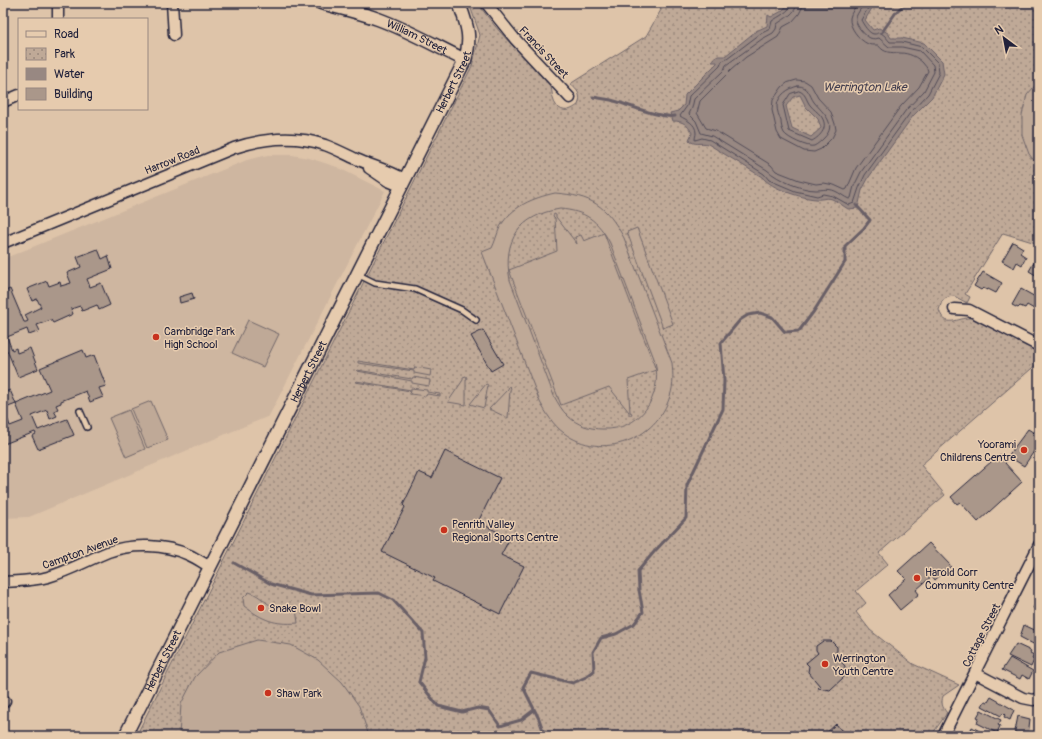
<svg xmlns="http://www.w3.org/2000/svg" width="1042" height="739" viewBox="0 0 1042 739" font-family="Pangolin,sans-serif">
  <style>
    .built { fill: #ceb6a0 }
    .park { fill: url(#park-dots); stroke: #706669 }
    .pitch { fill: #bfa997; stroke: #706669; fill-rule: evenodd }
    .water { fill: #988882; stroke: #695f66; fill-rule: evenodd }
    .lines { fill: none; stroke-linecap: round; stroke-linejoin: round }
    .shore { stroke: #514b57; stroke-width: 1 }
    .stream { stroke: #695f66; stroke-width: 3 }
    .building { fill: #aa978a; stroke: #22223b }
    .service-casing { stroke: #22223b; stroke-width: 8 }
    .minor-casing { stroke: #22223b; stroke-width: 13 }
    .tertiary-casing { stroke: #22223b; stroke-width: 15 }
    .service { stroke: #e6cbae; stroke-width: 5 }
    .minor { stroke: #e6cbae; stroke-width: 10 }
    .tertiary { stroke: #e6cbae; stroke-width: 12 }
    .poi-dot { fill: #c8321e; stroke: #e6cbae; stroke-width: 1.5 }
    .labels { text-anchor: middle; stroke-width: 3; stroke-linejoin: round; paint-order: stroke }
    .street-label { font-size: 11px; fill: #22223b; stroke: #e6cbae }
    .poi-label { font-size: 11px; fill: #22223b; stroke: #e6cbae; text-anchor: start }
    .water-label { font-size: 12px; font-style: italic; fill: #403c4d; stroke: #e6cbae }
  </style>
  <defs>
    <pattern id="park-dots" width="8" height="8" patternUnits="userSpaceOnUse"><rect width="8" height="8" fill="#bfa997"/><path d="M2 2h.1M6 6h.1" fill="none" stroke="#9b897c" stroke-width="1.8" stroke-linecap="round"/></pattern>
  </defs>
  <rect width="100%" height="100%" fill="#dec4a9"/>
  <filter id="ink" filterUnits="userSpaceOnUse"><feTurbulence type="fractalNoise" baseFrequency=".025" numOctaves="2"/><feDisplacementMap in="SourceGraphic" scale="8" xChannelSelector="R" yChannelSelector="G"/><feConvolveMatrix kernelMatrix="1 2 1 2 8 2 1 2 1" color-interpolation-filters="sRGB"/></filter>
  <g filter="url(#ink)">
    <path class="built" d="M268 155H292L309 158 337 167 385 191 269 416 29 517 3 518V259L247 160Z"/>
    <path class="park" d="M469 3H478C489 20 503 36 517 50 527 60 539 69 548 80 554 88 550 102 559 108 566 113 572 109 578 105 582 96 578 90 570 84L646 36 665 3H1039V244L1003 233 965 294 970 297 967 303 954 296 948 297 942 301 939 310C946 330 957 317 971 318L1039 352V362L921 465 945 495 879 553 888 564 856 591 866 603 856 612 870 630 913 664 959 685 943 696C941 703 942 707 947 713L931 736H136L472 66 480 35Z"/>
    <g class="pitch">
      <path d="M1039 81V167L1029 154 1022 135V115L1027 95Z"/>
      <path d="M555 193C592 196 606 205 624 238L672 363C673 374 674 385 670 396 657 440 601 461 564 433 553 425 546 413 540 402L482 252 492 248C495 242 497 234 500 227 512 206 533 198 555 193ZM560 209C585 211 598 220 610 243L655 361C663 397 640 431 602 429 590 429 577 425 568 416 562 411 558 403 554 396L510 280C502 240 520 215 560 209Z"/>
      <path d="M554 214 556 215V217L577 244 575 237 581 235 584 241 604 233 656 370 628 380 630 412 632 413 631 415H629V412L609 387 561 405 509 270 557 251 555 218 553 216Z"/>
      <path d="M637 228 673 324 663 328 627 232Z"/>
      <path d="M248 320 279 334 263 367 232 353Z"/>
      <path d="M358 361 414 370 415 367 431 370 430 376 414 373V371L358 363Z"/>
      <path d="M357 370 412 379 413 377 430 380 429 386 412 383V381L357 371Z"/>
      <path d="M466 376 467 378 466 380V405L448 402 463 380V377Z"/>
      <path d="M356 381 411 390V388L427 390V392L440 394V396L427 394 426 396 410 394 411 391 355 382Z"/>
      <path d="M486 384 488 385 484 408 470 404Z"/>
      <path d="M509 386 511 388 510 390 508 418 489 409 508 389Z"/>
      <path d="M151 401 168 440 147 448 131 409Z"/>
      <path d="M129 410 145 449 126 457 109 418Z"/>
      <path d="M249 592C261 595 268 607 280 610 285 611 291 609 296 609L298 623C274 625 263 620 244 606L243 598Z"/>
      <path d="M257 640 291 645 318 660 342 682 359 706 369 736H179L181 704 195 677 219 652Z"/>
    </g>
    <path class="water" d="M789 3H875L865 20 873 30 879 28 888 33 891 38H902L924 43 942 61 944 74 932 97 913 116 869 177 862 190 858 208 848 209C843 206 837 201 832 199 826 197 822 200 816 199 801 198 772 189 762 177L708 144C700 142 695 146 689 140L692 133C687 124 683 121 673 121L670 113 678 111 684 105 685 95 717 63V62H712L715 58 718 56H725L756 31 767 26 768 15 771 17 782 11ZM800 95 806 107 818 119 821 128 811 137 792 128 786 106 793 97Z"/>
    <g class="lines">
      <g class="shore">
        <path d="M792 3C790 12 779 16 772 21L770 29 760 34 727 59 722 61 720 66 689 96 687 106 680 116C686 120 696 123 696 133 696 135 695 137 695 140L702 138 710 140 764 174 769 180 795 191 817 196 823 194 833 196 849 205 854 203 859 188 865 175 910 113 928 94 939 73 938 63 922 47 902 42H890C887 39 885 35 881 33 876 32 879 34 874 34 869 34 863 24 861 20L871 3"/>
        <path d="M797 3C796 14 785 18 777 24L776 29 773 33 762 39 726 65 724 70 694 99 692 108 689 114 696 121 701 133 712 136 767 170C778 180 801 190 816 190 823 190 828 188 835 191 840 193 844 197 849 199L851 198 854 186 861 172 906 110 924 91 934 72 933 65 920 51 902 47H889L879 38C876 39 873 39 870 38 864 35 854 24 856 17 858 12 862 7 865 3"/>
        <path d="M803 3 802 8 799 14 792 22 783 27 778 37 746 57 731 70 700 101 697 113 706 128 716 131 771 165 776 171 799 180 816 184 824 183 834 185 845 190 847 189 856 168 901 106 919 87 928 71C927 67 925 66 923 63 917 57 909 53 900 53 890 52 885 54 878 45 874 45 871 45 868 44 859 40 849 27 850 18 851 12 855 8 858 3"/>
        <path d="M797 80 805 81 811 85 818 98 831 112 835 124 836 130 832 138 821 149 814 152 804 151 781 139 777 132 772 110 773 100 782 87 787 83Z"/>
        <path d="M798 86C809 86 809 95 814 102 823 113 838 124 824 138 821 141 818 144 814 146 808 148 787 138 784 133 782 129 781 125 781 121 779 116 777 111 777 106 778 95 789 88 798 86Z"/>
        <path d="M799 91C806 93 806 100 810 105 813 109 818 112 821 116 829 127 821 136 812 141L789 131 783 105 790 94Z"/>
      </g>
      <g class="stream">
        <path d="M882 32 897 11 906 3"/>
        <path d="M593 97C599 98 605 99 611 100 626 104 662 119 675 116"/>
        <path d="M234 563 271 584 311 595 379 593 393 600 423 633 425 657 419 682 438 706 462 712 478 708 489 710 500 726 521 720 534 710"/>
        <path d="M545 736 539 719 523 687 531 673 573 683 586 677 594 671 593 652 601 638 616 634 634 624 643 612 639 590 638 571 654 552 686 518 687 485 723 409 724 380 721 343 740 320 748 315 760 313 772 317 785 332 799 331 814 311 845 262V246L864 228 870 220 856 205"/>
      </g>
    </g>
    <g class="building">
      <path d="M1013 242 1023 248 1020 253 1026 257 1022 265 1017 262 1014 268 1002 261Z"/>
      <path d="M98 249 102 259 108 256 112 269 87 279 90 287 101 283 110 305 99 310 97 305 82 311 80 306 71 309 73 314 53 323 51 320 37 325 40 331 29 335 27 329 7 337 12 350 16 348 17 353 30 348 38 369 18 377 7 350 3 352V292L10 289 24 322H26L28 321 25 315 41 307 37 299 32 301 27 289 47 281 49 286 60 282 61 286 71 283 67 273 81 267 77 257Z"/>
      <path d="M1039 254V277L1029 271Z"/>
      <path d="M983 272 1002 283 996 293 988 289 987 290 983 288 981 290 974 286Z"/>
      <path d="M1021 289 1039 299 1034 309 1027 305 1025 308 1020 306 1018 308 1012 305Z"/>
      <path d="M192 293 194 299 180 303 179 297Z"/>
      <path d="M483 330 503 364 491 371 471 336Z"/>
      <path d="M83 350 86 358 94 355 106 386 99 388 103 397 90 402 86 391 61 401V403L56 405 58 409 54 411 57 416 50 419 47 410 32 416 38 430 67 419 74 435 38 449 32 436 36 434 35 432 4 444 3 422 8 420 10 426 23 421 16 404 50 390 40 368Z"/>
      <path d="M10 390 16 404 3 409V393Z"/>
      <path d="M1028 429 1039 436V444L1024 466 1008 456Z"/>
      <path d="M445 451 500 478 478 522 510 538 501 555 524 566 500 614 433 581 435 578 382 552 405 507 403 505 419 472 432 478Z"/>
      <path d="M1000 454 1007 461 1005 463 1022 482 978 522 960 502 957 504 951 497Z"/>
      <path d="M929 543 951 566 935 580 932 576 916 590 919 594 900 610 888 595 906 579 898 571Z"/>
      <path d="M1039 592V611L1033 608 1037 601 1034 599Z"/>
      <path d="M1024 625 1039 632V647L1020 637Z"/>
      <path d="M823 641H831L837 647V651L834 654 845 666 844 677 830 690 818 688 820 686 808 672 809 666 806 663 818 653 816 650V646Z"/>
      <path d="M1016 644 1031 651 1030 653 1034 655 1032 659 1034 660 1031 667 1008 656Z"/>
      <path d="M3 653H6L5 671 3 670Z"/>
      <path d="M1010 658 1033 671 1029 679 1022 675 1020 679 1002 670Z"/>
      <path d="M991 697 1014 710 1010 720 1004 717 1005 715 1003 713 1001 716 982 706 985 701 988 702Z"/>
      <path d="M981 710 1001 720 998 725 1000 726 997 733 977 723 979 718 977 717Z"/>
      <path d="M1018 716 1030 719 1028 736H1014Z"/>
      <path d="M836 724 846 736H823Z"/>
      <path d="M972 727 989 736H968Z"/>
    </g>
    <g class="lines">
      <g class="service-casing">
        <g id="service">
          <path d="M357 274 375 283 415 289 462 310 476 320"/>
          <path d="M80 411 87 427"/>
        </g>
      </g>
      <g class="minor-casing">
        <g id="minor">
          <path d="M172 3 174 35"/>
          <path d="M486 3 515 39 570 98"/>
          <path d="M58 19V3"/>
          <path d="M3 102 19 95"/>
          <path d="M369 168 388 181 400 186"/>
          <path d="M3 243 234 148C264 138 295 135 325 145 336 149 345 154 356 159 372 166 389 170 404 179"/>
          <path d="M954 309 969 310 1039 346"/>
          <path d="M3 582C18 581 34 581 48 577 69 571 88 560 108 552 132 543 165 544 189 555 196 558 203 563 210 567"/>
          <path d="M975 673 1023 698 1033 700 1039 698"/>
          <path d="M3 703 5 701"/>
          <path d="M943 736 1039 545"/>
        </g>
      </g>
      <g class="tertiary-casing">
        <g id="tertiary">
          <path id="s1" d="M321 3C340 8 359 12 378 19 408 30 436 46 465 60"/>
          <path id="s2" d="M125 736 465 60C472 37 467 25 459 3"/>
        </g>
      </g>
      <use href="#service" class="service"/>
      <use href="#minor" class="minor"/>
      <use href="#tertiary" class="tertiary"/>
    </g>
  </g>
  <g class="poi-dot">
    <circle cx="156" cy="337" r="4"/>
    <circle cx="1024" cy="450" r="4"/>
    <circle cx="444" cy="530" r="4"/>
    <circle cx="917" cy="578" r="4"/>
    <circle cx="261" cy="608" r="4"/>
    <circle cx="825" cy="664" r="4"/>
    <circle cx="268" cy="693" r="4"/>
  </g>
  <g class="labels">
    <g class="street-label">
      <text dy="4" stroke="none"><textPath href="#s1" startOffset="102">William Street</textPath></text>
      <text transform="translate(544 52) rotate(47)" y="4">Francis Street</text>
      <text dy="4" stroke="none"><textPath href="#s2" startOffset="732">Herbert Street</textPath></text>
      <text transform="translate(172 160) rotate(-22)" y="4">Harrow Road</text>
      <text dy="4" stroke="none"><textPath href="#s2" startOffset="408">Herbert Street</textPath></text>
      <text transform="translate(80 552) rotate(-20)" y="4">Campton Avenue</text>
      <text transform="translate(981 635) rotate(-63)" y="4">Cottage Street</text>
      <text dy="4" stroke="none"><textPath href="#s2" startOffset="84">Herbert Street</textPath></text>
    </g>
    <g class="poi-label">
      <text x="164" y="335">Cambridge Park<tspan x="164" dy="13">High School</tspan></text>
      <text x="1016" y="448" text-anchor="end">Yoorami<tspan x="1016" dy="13">Childrens Centre</tspan></text>
      <text x="452" y="528">Penrith Valley<tspan x="452" dy="13">Regional Sports Centre</tspan></text>
      <text x="925" y="576">Harold Corr<tspan x="925" dy="13">Community Centre</tspan></text>
      <text x="269" y="612">Snake Bowl</text>
      <text x="833" y="662">Werrington<tspan x="833" dy="13">Youth Centre</tspan></text>
      <text x="276" y="697">Shaw Park</text>
    </g>
    <g class="water-label">
      <text x="865" y="91">Werrington Lake</text>
    </g>
  </g>
  <rect width="1042" height="739" fill="none" stroke="#e6cbae" stroke-width="16"/>
  <rect x="8" y="8" width="1026" height="723" fill="none" stroke="#22223b" stroke-width="1.5" filter="url(#ink)"/>
  <rect x="18" y="18" width="130" height="92" fill="#e6cbae" stroke="#988780"/>
  <rect x="26" y="31" width="20" height="6" fill="#e6cbae" stroke="#988780"/>
  <text x="54" y="38" font-size="12" fill="#22223b">Road</text>
  <rect x="26" y="48" width="20" height="12" fill="url(#park-dots)" stroke="#988780"/>
  <text x="54" y="58" font-size="12" fill="#22223b">Park</text>
  <rect x="26" y="68" width="20" height="12" fill="#988882" stroke="#988780"/>
  <text x="54" y="78" font-size="12" fill="#22223b">Water</text>
  <rect x="26" y="88" width="20" height="12" fill="#aa978a" stroke="#988780"/>
  <text x="54" y="98" font-size="12" fill="#22223b">Building</text>
  <g transform="translate(1004 38) rotate(328)" stroke="#e6cbae" stroke-width="3" paint-order="stroke">
  <path d="M0-3L7 15L0 10L-7 15Z" fill="#22223b"/>
  <text y="-6" font-size="11" font-weight="bold" text-anchor="middle" fill="#22223b">N</text>
  </g>
</svg>
